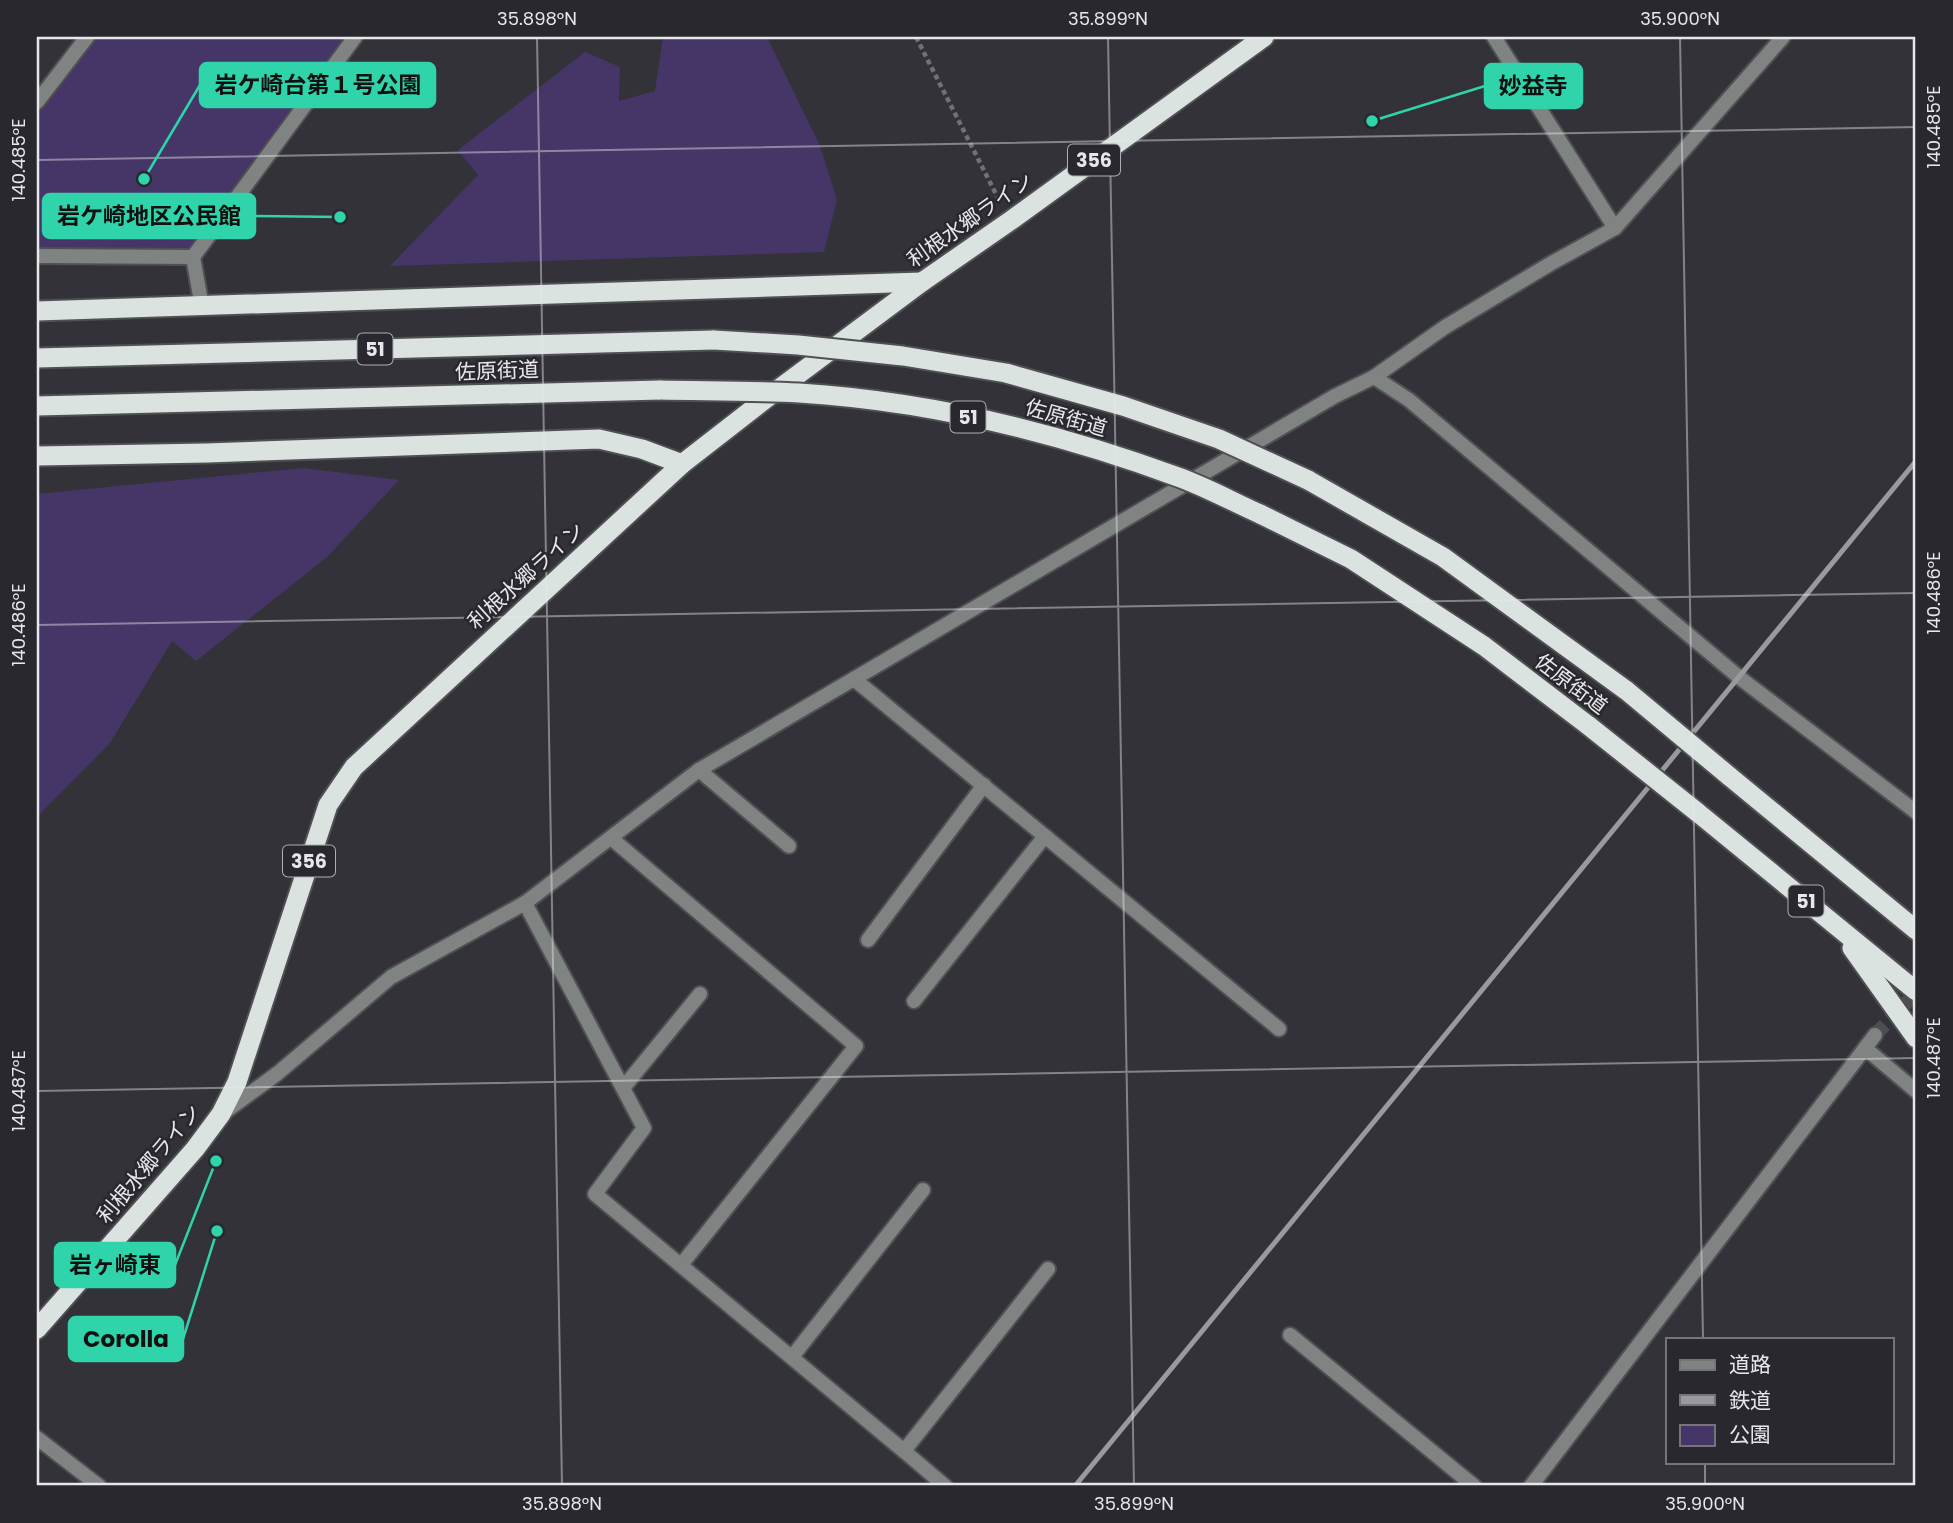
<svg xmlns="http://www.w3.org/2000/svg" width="1953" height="1523" viewBox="0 0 1953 1523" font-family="Poppins,'Noto Sans JP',sans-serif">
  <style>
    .green { fill: #463667 }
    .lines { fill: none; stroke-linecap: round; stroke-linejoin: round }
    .minor-tunnel { stroke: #4e4d53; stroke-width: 14; stroke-dasharray: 14 7; stroke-linecap: butt }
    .service-casing { stroke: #504f54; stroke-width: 18 }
    .minor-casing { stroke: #504f54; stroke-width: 18 }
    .tertiary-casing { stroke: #504f54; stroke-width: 18 }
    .trunk-casing { stroke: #504f54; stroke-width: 23 }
    .path { stroke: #717075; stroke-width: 4.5; stroke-dasharray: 5 3.5; stroke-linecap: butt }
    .service { stroke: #7f8382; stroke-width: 14 }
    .minor { stroke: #7f8382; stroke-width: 14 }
    .tertiary { stroke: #7f8382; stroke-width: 14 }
    .trunk { stroke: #dae3e0; stroke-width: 19 }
    .rail { stroke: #9a999e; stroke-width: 5 }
    .trunk-bridge-casing { stroke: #504f54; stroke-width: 23; stroke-linecap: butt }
    .trunk-bridge { stroke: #dae3e0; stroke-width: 19 }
    .ticks { fill: none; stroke: #e7e6ea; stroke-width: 2; stroke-opacity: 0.45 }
    .labels { text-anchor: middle; stroke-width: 5; stroke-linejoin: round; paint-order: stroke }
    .shield { fill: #29282e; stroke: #aeadb2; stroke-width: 2 }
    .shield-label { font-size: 19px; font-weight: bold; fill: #e7e6ea }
    .street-label { font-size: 21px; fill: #e7e6ea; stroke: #29282e }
    .leader { fill: none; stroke: #30d4aa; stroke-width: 2.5 }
    .callout-dot { fill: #30d4aa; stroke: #29282e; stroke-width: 2.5 }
    .callout { fill: #30d4aa; stroke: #30d4aa; stroke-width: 2.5 }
    .callout-label { font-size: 23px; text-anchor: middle; font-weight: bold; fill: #111 }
    .neatline { fill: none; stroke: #e7e6ea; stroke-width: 2.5 }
    .ticks-label { font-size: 18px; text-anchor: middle; fill: #e7e6ea }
  </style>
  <rect width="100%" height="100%" fill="#333238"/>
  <g class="green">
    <path d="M87 37H355L193 257 37 256V102Z"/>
    <path d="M663 37H767L820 146 837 200 824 252 390 266 478 175 458 150 585 52 620 67 619 101 655 91Z"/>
    <path d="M303 468 399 480 327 557 196 661 172 641 110 743 37 817V494Z"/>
  </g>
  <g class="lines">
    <path class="minor-tunnel" d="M1875 1035 1916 993"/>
    <g class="service-casing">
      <g id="service">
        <path d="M699 770 789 846"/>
        <path d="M611 838 856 1046 681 1265"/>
        <path d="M868 940 984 785"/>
        <path d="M914 1001 1045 836"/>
        <path d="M623 1088 700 994"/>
        <path d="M792 1357 923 1190"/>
        <path d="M904 1451 945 1486"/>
      </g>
    </g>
    <g class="minor-casing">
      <g id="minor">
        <path d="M1494 37 1615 228"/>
        <path d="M37 102 87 37"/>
        <path d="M193 257 202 307"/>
        <path d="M1374 377 1445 327 1550 264 1615 228 1783 37"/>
        <path d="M854 679 1279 1029"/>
        <path d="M525 903 644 1128 595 1194 904 1451 1048 1269"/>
        <path d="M1865 1048 1916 1091"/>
        <path d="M222 1114 278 1073 391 977 525 903 699 770 1335 396 1374 377 1409 400 1740 678 1916 812"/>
        <path d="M1290 1335 1474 1486"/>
        <path d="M37 1438 99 1486"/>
        <path d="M1531 1486 1875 1035"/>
      </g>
    </g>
    <g class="tertiary-casing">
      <path id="tertiary" d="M37 256 193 257 355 37"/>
    </g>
    <g class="trunk-casing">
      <g id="trunk">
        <path d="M37 311 922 282"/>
        <path d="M37 358 714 340"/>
        <path d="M37 406 660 390"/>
        <path d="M37 456 207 453 599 439 642 449 682 464"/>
        <path d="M1308 480 1443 557 1627 691"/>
        <path d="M1260 514 1351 559 1484 646 1589 726"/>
        <path d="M1729 776 1916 930"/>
        <path d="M1697 812 1916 991"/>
        <path d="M1852 948 1916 1038"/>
        <path d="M37 1329 195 1149 221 1114 237 1082 328 805 354 767 682 464 772 394 922 282 1010 221 1264 37"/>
      </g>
    </g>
    <path class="path" d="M916 37 998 198"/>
    <use href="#service" class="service"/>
    <use href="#minor" class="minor"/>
    <use href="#tertiary" class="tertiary"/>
    <use href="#trunk" class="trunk"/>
    <path class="rail" d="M1075 1486 1916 461"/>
    <g class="trunk-bridge-casing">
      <g id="trunk-bridge">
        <path d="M714 340 798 345 903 356 1006 373 1123 406 1219 439 1308 480"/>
        <path d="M660 390C706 391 753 391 799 393 928 401 1056 432 1178 477 1206 487 1233 502 1260 514"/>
        <path d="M1627 691 1729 776"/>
        <path d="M1589 726 1697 812"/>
      </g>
    </g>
    <use href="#trunk-bridge" class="trunk-bridge"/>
  </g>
  <path class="ticks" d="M537 37 562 1486M1108 37 1134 1486M1680 37 1703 1339M37 160 1916 127M37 625 1916 593M37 1091 1916 1058M1705 1462V1486"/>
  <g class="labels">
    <g class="shield">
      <rect x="1068" y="144.5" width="52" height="31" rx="5"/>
      <rect x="357.5" y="333.5" width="35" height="31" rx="5"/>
      <rect x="950.5" y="401.5" width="35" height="31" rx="5"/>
      <rect x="283" y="845.5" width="52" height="31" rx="5"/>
      <rect x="1788.5" y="885.5" width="35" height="31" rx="5"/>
    </g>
    <g class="shield-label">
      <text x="1094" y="167">356</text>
      <text x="375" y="356">51</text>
      <text x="968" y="424">51</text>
      <text x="309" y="868">356</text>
      <text x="1806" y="908">51</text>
    </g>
    <g class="street-label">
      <text transform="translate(970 220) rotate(-35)" y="7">利根水郷ライン</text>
      <text transform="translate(497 371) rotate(-2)" y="7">佐原街道</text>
      <text transform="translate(1066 418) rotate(16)" y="7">佐原街道</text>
      <text transform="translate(526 576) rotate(-42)" y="7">利根水郷ライン</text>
      <text transform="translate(1571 684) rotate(37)" y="7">佐原街道</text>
      <text transform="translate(149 1164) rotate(-50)" y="7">利根水郷ライン</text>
    </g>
  </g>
  <path class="leader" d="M144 179L200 85M1372 121L1485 86M340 217L255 216M216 1161L175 1265M217 1231L183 1339"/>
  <g class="callout-dot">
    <circle cx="144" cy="179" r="7"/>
    <circle cx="1372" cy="121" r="7"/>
    <circle cx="340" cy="217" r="7"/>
    <circle cx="216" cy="1161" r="7"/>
    <circle cx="217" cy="1231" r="7"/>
  </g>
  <g class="callout">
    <rect x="200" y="63" width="235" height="44" rx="7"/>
    <rect x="1485" y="64" width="97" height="44" rx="7"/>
    <rect x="43" y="194" width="212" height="44" rx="7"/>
    <rect x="55" y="1243" width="120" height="44" rx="7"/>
    <rect x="69" y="1317" width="114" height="44" rx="7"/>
  </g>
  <g class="callout-label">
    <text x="318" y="93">岩ケ崎台第１号公園</text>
    <text x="1533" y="94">妙益寺</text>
    <text x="149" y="224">岩ケ崎地区公民館</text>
    <text x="115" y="1273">岩ヶ崎東</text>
    <text x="126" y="1347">Corolla</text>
  </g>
  <rect width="1953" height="1523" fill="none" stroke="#29282e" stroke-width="77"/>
  <rect x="1666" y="1338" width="228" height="126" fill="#29282e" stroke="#757479" stroke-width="2"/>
  <rect x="1680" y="1360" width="35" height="10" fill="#7f8382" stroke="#757479" stroke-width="2"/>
  <text x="1729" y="1372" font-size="21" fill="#e7e6ea">道路</text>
  <rect x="1680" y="1395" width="35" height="10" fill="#9a999e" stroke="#757479" stroke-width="2"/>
  <text x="1729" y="1408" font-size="21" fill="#e7e6ea">鉄道</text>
  <rect x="1680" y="1425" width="35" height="21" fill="#463667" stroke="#757479" stroke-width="2"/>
  <text x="1729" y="1442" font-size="21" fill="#e7e6ea">公園</text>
  <rect x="38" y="38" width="1876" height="1446" class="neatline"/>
  <g class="ticks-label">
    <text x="537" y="25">35.898°N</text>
    <text x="1108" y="25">35.899°N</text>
    <text x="1680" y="25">35.900°N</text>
    <text transform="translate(1934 127) rotate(-90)" y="6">140.485°E</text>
    <text transform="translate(19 160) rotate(-90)" y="6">140.485°E</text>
    <text transform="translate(1934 593) rotate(-90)" y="6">140.486°E</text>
    <text transform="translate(19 625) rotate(-90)" y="6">140.486°E</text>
    <text transform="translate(1934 1058) rotate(-90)" y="6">140.487°E</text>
    <text transform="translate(19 1091) rotate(-90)" y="6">140.487°E</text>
    <text x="562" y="1510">35.898°N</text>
    <text x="1134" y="1510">35.899°N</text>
    <text x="1705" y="1510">35.900°N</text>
  </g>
</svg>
